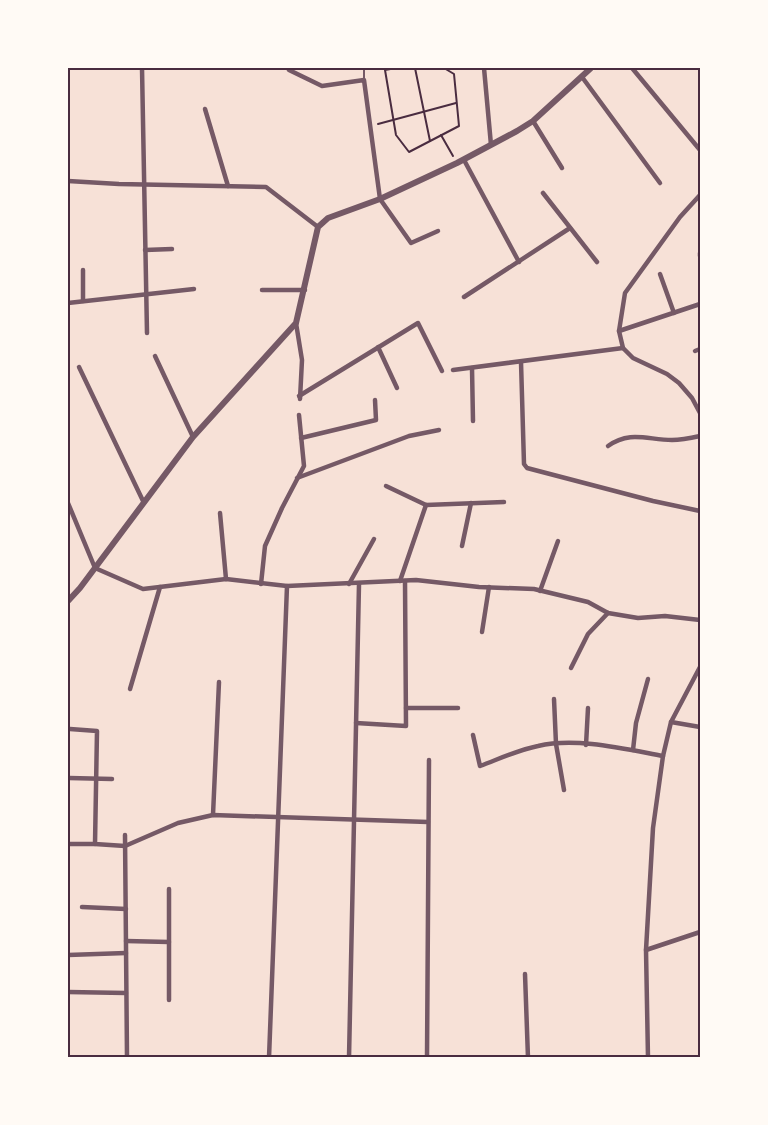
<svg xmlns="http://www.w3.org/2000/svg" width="768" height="1125" viewBox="0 0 768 1125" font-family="Karla,sans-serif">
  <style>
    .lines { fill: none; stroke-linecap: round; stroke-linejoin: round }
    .path { stroke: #4a2c40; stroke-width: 2 }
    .service { stroke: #755966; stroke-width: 2 }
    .minor { stroke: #755966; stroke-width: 4.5 }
    .tertiary { stroke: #755966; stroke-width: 6 }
    .neatline { fill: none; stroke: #4a2c40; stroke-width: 2 }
  </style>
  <rect width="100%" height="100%" fill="#f7e1d7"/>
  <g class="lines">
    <g class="path">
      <path d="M396 68 385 70 396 135 409 152 459 126 454 74 444 68"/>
      <path d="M415 68 430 141"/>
      <path d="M378 124 456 103"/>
      <path d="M441 135 453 156"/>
    </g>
    <path class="service" d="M364 68V80"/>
    <g class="minor">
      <path d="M142 68 147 333"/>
      <path d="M288 68 289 70 322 86 364 80 380 199 411 243 438 231"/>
      <path d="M484 68 491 145"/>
      <path d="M632 68 700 150"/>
      <path d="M582 77 660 183"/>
      <path d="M205 109 228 186"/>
      <path d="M533 121 562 168"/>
      <path d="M464 160 519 262"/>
      <path d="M68 181 119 184 266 187 318 227"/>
      <path d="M543 193 597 262"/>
      <path d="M700 195 680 217 625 293 619 331 623 348 633 358 667 374 679 383 692 398 700 413"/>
      <path d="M145 250 172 249"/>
      <path d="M700 253V256"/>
      <path d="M83 270V301"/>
      <path d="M660 274 674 313"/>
      <path d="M262 290H305"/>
      <path d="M464 297 570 228"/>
      <path d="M68 303 194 289"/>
      <path d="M296 323 302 360 300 399"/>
      <path d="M619 331 700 304"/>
      <path d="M378 347 397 388"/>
      <path d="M695 351 700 349"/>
      <path d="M155 356 193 437"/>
      <path d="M521 362 524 464 527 468 653 501 700 511"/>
      <path d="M79 367 144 503"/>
      <path d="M472 368 473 421"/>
      <path d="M453 370 623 348"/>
      <path d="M299 396 418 323 442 371"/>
      <path d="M301 438 376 420 375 400"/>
      <path d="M608 446C630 430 648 440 672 440 682 440 691 438 700 436"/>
      <path d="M297 478 409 436 439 430"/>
      <path d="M386 486 426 505 504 502"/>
      <path d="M68 503 95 568 143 589 226 579 287 586 416 580 479 587 534 589 588 602 608 613 638 618 665 616 700 620"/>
      <path d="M220 513 226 579"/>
      <path d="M462 546 471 503"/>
      <path d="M400 581 426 505"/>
      <path d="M261 584 265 546 282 508 304 466 299 415"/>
      <path d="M349 584 374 539"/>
      <path d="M540 591 558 541"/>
      <path d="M482 632 489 587"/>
      <path d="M571 668 588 634 608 613"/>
      <path d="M130 689 160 587"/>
      <path d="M554 699 556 744 564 790"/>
      <path d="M406 708H458"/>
      <path d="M671 722 700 727"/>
      <path d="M356 723 406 726 405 581"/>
      <path d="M70 729 97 731 95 844 125 846 178 823 213 815 428 822"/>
      <path d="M473 735 480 766C499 759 518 750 538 746 576 737 625 749 663 756"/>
      <path d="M586 745 588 708"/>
      <path d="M633 750 636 723 648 679"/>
      <path d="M69 778 112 779"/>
      <path d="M213 815 219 682"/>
      <path d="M125 835 127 1058"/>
      <path d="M68 844H95"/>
      <path d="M82 907 126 909"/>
      <path d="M126 941 169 942"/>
      <path d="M646 950 700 932"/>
      <path d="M68 955 126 953"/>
      <path d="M525 974 528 1058"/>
      <path d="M68 992 126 993"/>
      <path d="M169 1000V889"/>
      <path d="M269 1058 287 586"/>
      <path d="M349 1058 359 584"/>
      <path d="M427 1058 429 760"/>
      <path d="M648 1058 646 950 653 828 663 756 671 722 700 667"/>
    </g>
    <path class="tertiary" d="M68 601 80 588 193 437 296 323 318 227 328 218 380 199 457 163 517 131 533 121 591 68"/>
  </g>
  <rect width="768" height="1125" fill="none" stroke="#fffaf5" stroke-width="138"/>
  <rect x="69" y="69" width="630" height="987" class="neatline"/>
</svg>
